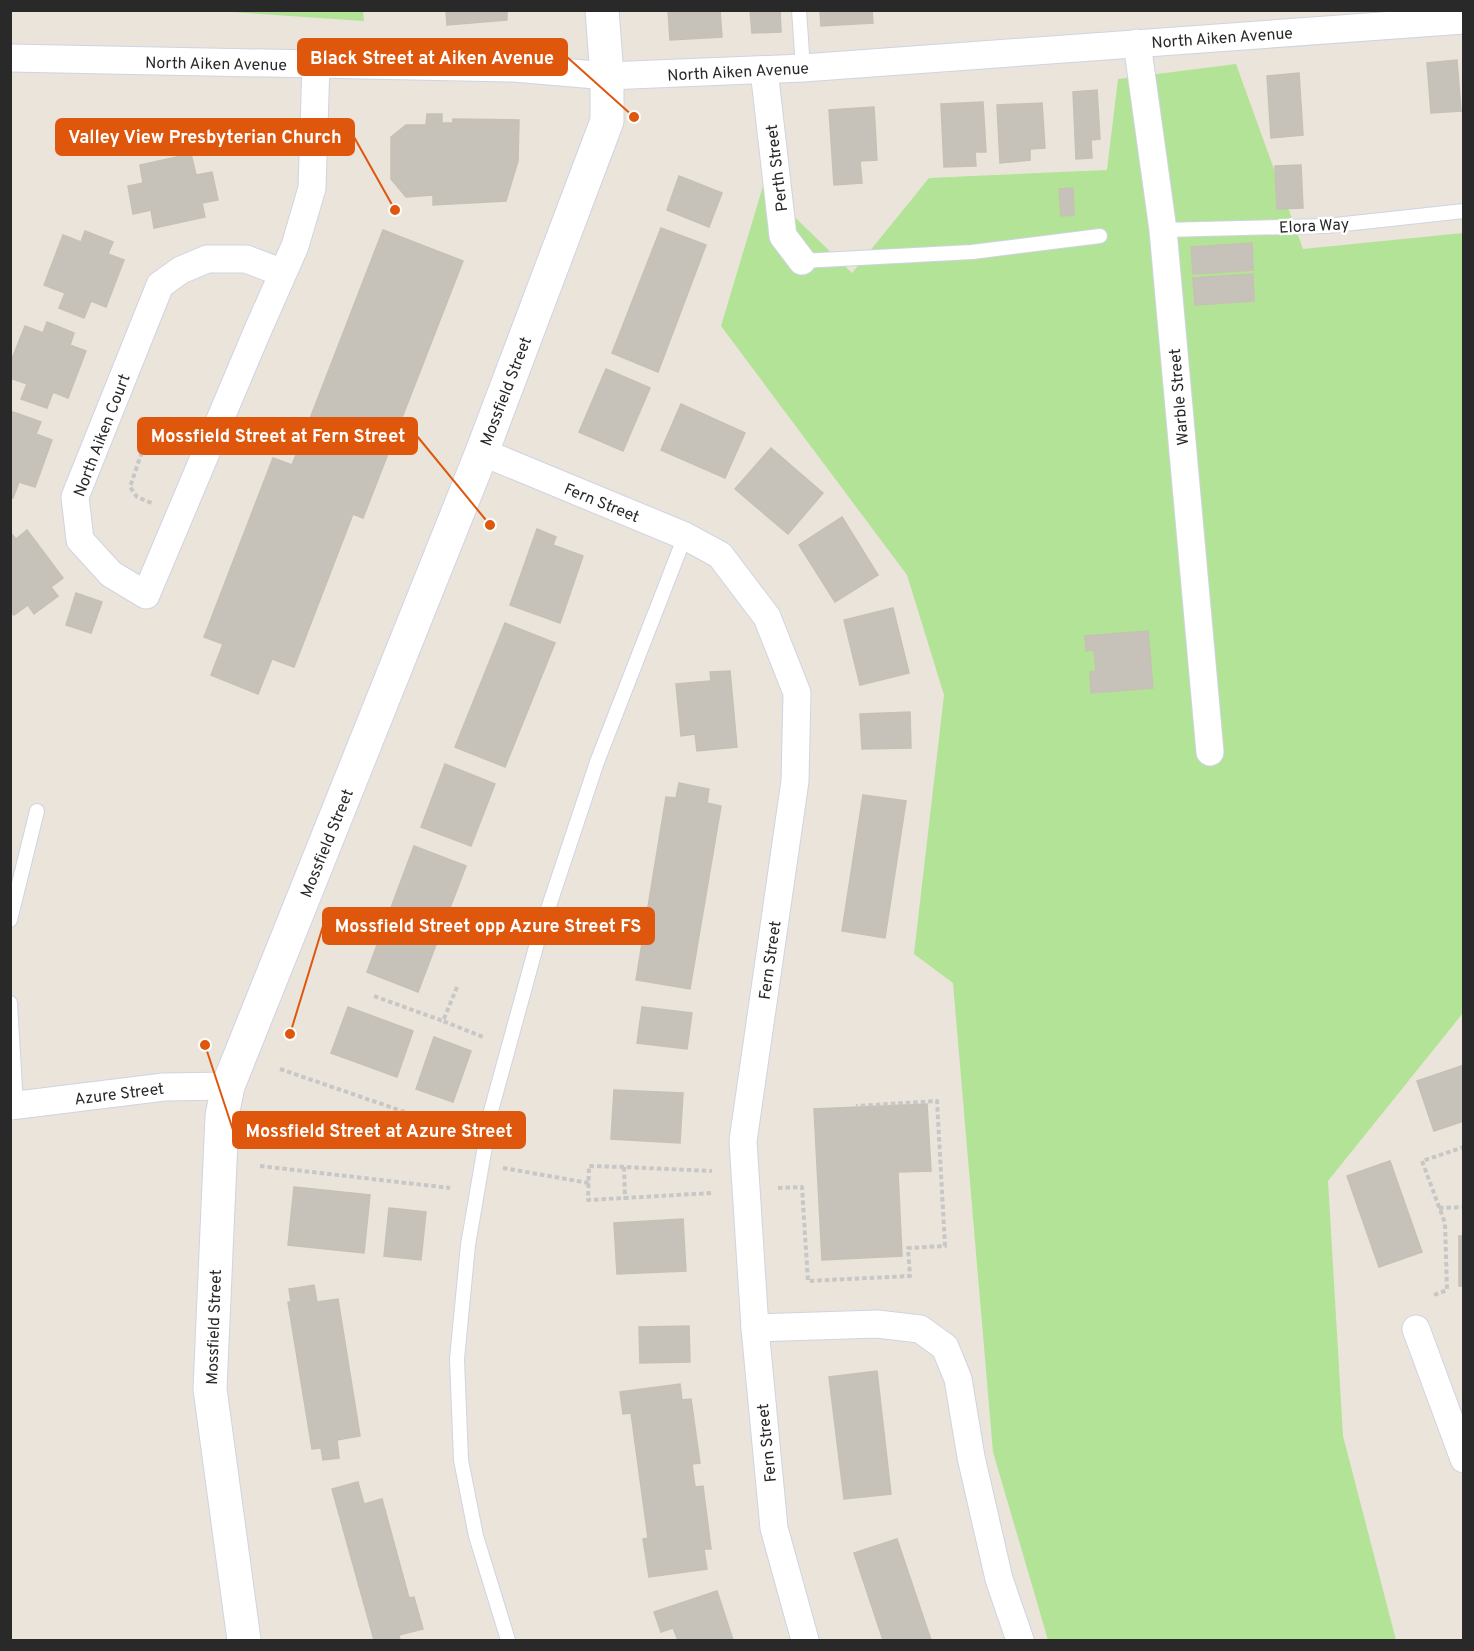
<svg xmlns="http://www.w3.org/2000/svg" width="1474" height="1651" viewBox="0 0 1474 1651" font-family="Overpass,sans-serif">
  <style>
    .green { fill: #b2e396 }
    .building { fill: #c7c2b9; stroke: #c7c0b4; stroke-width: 1.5 }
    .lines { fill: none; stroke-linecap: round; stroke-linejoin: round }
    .lane-casing { stroke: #d0d3e2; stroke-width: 16 }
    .street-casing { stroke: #d0d3e2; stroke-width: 29 }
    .secondary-casing { stroke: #d0d3e2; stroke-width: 35 }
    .path { stroke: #c7c7c7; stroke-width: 4; stroke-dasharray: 4.5 3; stroke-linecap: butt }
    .lane { stroke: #fff; stroke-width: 14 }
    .street { stroke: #fff; stroke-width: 27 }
    .secondary { stroke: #fff; stroke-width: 33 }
    .labels { text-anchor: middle; stroke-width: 5; stroke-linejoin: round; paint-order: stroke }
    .street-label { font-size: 16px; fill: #292929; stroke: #fff }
    .leader { fill: none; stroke: #de570d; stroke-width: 2 }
    .callout-dot { fill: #de570d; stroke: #fff; stroke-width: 2 }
    .callout { fill: #de570d; stroke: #de570d; stroke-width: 2 }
    .callout-label { font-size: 18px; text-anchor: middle; font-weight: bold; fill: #fff }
  </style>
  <rect width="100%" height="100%" fill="#ebe4da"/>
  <g class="green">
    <path d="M217 11H363L364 21Z"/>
    <path d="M1236 64 1303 249 1463 233V1013L1328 1181 1343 1436 1396 1640H1048L993 1452 953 983 914 954 944 695 907 575 721 326 763 186 852 273 929 178 1107 170 1118 79Z"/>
  </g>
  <g class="building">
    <path d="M446 10H507V20L447 25Z"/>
    <path d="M668 10H720L722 37 670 40Z"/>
    <path d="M750 10H780L781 32 752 33Z"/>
    <path d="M820 10H872L873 23 821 26Z"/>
    <path d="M1457 60 1461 111 1431 113 1427 63Z"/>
    <path d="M1299 73 1303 135 1271 138 1267 76Z"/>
    <path d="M1097 90 1100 139 1091 140 1092 158 1076 159 1073 92Z"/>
    <path d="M983 102 986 152H975L976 166 944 167 941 104Z"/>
    <path d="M1042 103 1045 148 1030 149V160L1000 163 997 105Z"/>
    <path d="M874 107 877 160 860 161 862 183 834 185 829 110Z"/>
    <path d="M427 114H442V123H453V119L519 120 518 161 506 201 433 205V195L406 197 391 179V137L406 125H426Z"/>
    <path d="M191 154 196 175 212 172 218 200 202 203 205 217 154 228 151 210 133 214 128 186 143 183 140 165Z"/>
    <path d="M1301 165 1303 208 1277 209 1275 166Z"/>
    <path d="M679 176 722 193 709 227 667 210Z"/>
    <path d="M1073 188 1074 215 1061 216 1059 189Z"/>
    <path d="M661 228 706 245 658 372 612 353Z"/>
    <path d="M383 230 463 261 363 518 353 514 294 667 272 659 258 694 211 675 223 644 204 637 273 458 292 465Z"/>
    <path d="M85 231 113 242 108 254 124 260 106 307 91 301 84 318 59 308 65 293 44 285 63 235 81 242Z"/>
    <path d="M1252 243 1253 270 1193 274 1191 247Z"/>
    <path d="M1253 274 1254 301 1195 305 1193 278Z"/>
    <path d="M47 322 74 333 70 345 86 351 68 398 53 392 47 408 21 399 27 384 10 378V364L25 326 43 333Z"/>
    <path d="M606 369 650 388 623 451 579 432Z"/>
    <path d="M681 404 745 433 725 478 661 450Z"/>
    <path d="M13 412 41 422 36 434 52 440 35 487 19 482 13 498 10 497V420Z"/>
    <path d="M771 448 823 493 788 534 735 489Z"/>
    <path d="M842 517 878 575 835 602 799 545Z"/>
    <path d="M537 529 556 537 553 545 583 556 560 623 510 605Z"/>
    <path d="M27 530 63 578 51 587 58 596 34 614 28 605 14 615 10 611V532L16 539Z"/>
    <path d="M76 593 102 602 91 633 66 625Z"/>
    <path d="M893 608 909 673 860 685 844 620Z"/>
    <path d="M505 623 555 643 505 767 455 747Z"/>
    <path d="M1148 631 1153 688 1091 693 1090 672 1096 671 1094 650 1086 651 1085 636Z"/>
    <path d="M730 671 737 747 697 751 695 734 681 736 676 684 711 681 710 672Z"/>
    <path d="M910 712 911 748 862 749 860 714Z"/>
    <path d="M445 764 495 784 471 846 421 827Z"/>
    <path d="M679 783 709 789 707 803 721 806 690 989 636 980 666 797 676 798Z"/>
    <path d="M863 795 906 801 885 938 842 931Z"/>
    <path d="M414 846 466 866 418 992 367 972Z"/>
    <path d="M348 1007 413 1031 397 1077 331 1053Z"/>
    <path d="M642 1007 692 1013 687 1049 637 1043Z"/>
    <path d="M434 1037 471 1051 453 1102 416 1089Z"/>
    <path d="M1464 1065V1121L1434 1131 1417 1081Z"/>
    <path d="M614 1090 683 1093 680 1143 611 1139Z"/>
    <path d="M927 1104 931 1171 898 1172 902 1256 822 1260 814 1109Z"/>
    <path d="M1390 1161 1422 1252 1379 1267 1347 1176Z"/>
    <path d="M294 1187 370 1195 364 1253 288 1245Z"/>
    <path d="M389 1208 426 1212 421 1260 384 1256Z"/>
    <path d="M683 1219 686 1271 617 1274 614 1223Z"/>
    <rect x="1459" y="1236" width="5" height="50"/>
    <path d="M314 1285 317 1302 338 1299 360 1436 337 1440 339 1458 323 1460 321 1448 312 1449 288 1302H291L289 1289Z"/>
    <path d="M689 1326 690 1362 640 1363 639 1327Z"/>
    <path d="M877 1371 891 1494 844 1499 829 1377Z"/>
    <path d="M680 1384 682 1400 691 1399 700 1463 692 1464 695 1487 703 1486 711 1549H704L707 1569 649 1577 643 1539 648 1538 631 1413 623 1414 620 1392Z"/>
    <path d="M358 1482 364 1504 382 1499 409 1598 414 1597 423 1629 399 1635 400 1640H374L332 1489Z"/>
    <path d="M897 1539 931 1640H883L854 1553Z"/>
    <path d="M717 1591 733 1640H678L673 1628 661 1632 654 1612Z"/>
  </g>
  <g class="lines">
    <g class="lane-casing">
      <g id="lane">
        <path d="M799 10 803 68"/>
        <path d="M1163 230 1326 226 1464 211"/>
        <path d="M802 261 972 252 1100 236"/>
        <path d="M10 920 37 811"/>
        <path d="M10 1003 16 1105"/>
        <path d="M508 1640 476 1536 461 1460 457 1359 468 1245 491 1111 539 936 597 762 685 536"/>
      </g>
    </g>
    <g class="street-casing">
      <g id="street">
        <path d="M1137 43 1163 230 1210 752"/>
        <path d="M10 58 514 68 607 76 803 68 1464 20"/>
        <path d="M764 70 783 236 802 261"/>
        <path d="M283 273 246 259H207L181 270 160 285 75 497 80 540 111 574 146 595 257 332 295 246 312 188 316 65"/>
        <path d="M482 452 685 536 720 555 767 617 797 693 795 781 743 1141 755 1328 774 1528 805 1640"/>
        <path d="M10 1106 164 1087 228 1086"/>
        <path d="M755 1328 877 1324 920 1329 945 1347 958 1379 971 1457 999 1579 1020 1640"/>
        <path d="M1416 1329 1464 1459"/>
      </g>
    </g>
    <g class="secondary-casing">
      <path id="secondary" d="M244 1640 210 1389 222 1116 228 1086 482 452 607 121V76L602 10"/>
    </g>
    <g class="path">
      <path d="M149 431 130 487 137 497 154 504"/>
      <path d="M457 987 443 1021 483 1037"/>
      <path d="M374 996 443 1021"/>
      <path d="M280 1069 460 1131"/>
      <path d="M260 1166 450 1188"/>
      <path d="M624 1167 589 1166 588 1200 625 1198"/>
      <path d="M503 1168 589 1183"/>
      <path d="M778 1188 802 1187 808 1281 910 1276 908 1248 945 1246 937 1101 856 1106"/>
      <path d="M711 1193 625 1198 624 1167 712 1171"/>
      <path d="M1439 1208 1464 1207"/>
      <path d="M1434 1295 1447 1290 1445 1223 1422 1161 1464 1147"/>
    </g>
    <use href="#lane" class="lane"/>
    <use href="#street" class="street"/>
    <use href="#secondary" class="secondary"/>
  </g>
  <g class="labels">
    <g class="street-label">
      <text transform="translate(1222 37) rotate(-4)" y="6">North Aiken Avenue</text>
      <text transform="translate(216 63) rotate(1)" y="6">North Aiken Avenue</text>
      <text transform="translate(738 71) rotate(-3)" y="6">North Aiken Avenue</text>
      <text transform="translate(776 168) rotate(-97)" y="6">Perth Street</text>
      <text transform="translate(1314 225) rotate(-3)" y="6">Elora Way</text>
      <text transform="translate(505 391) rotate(-69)" y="6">Mossfield Street</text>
      <text transform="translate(1178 397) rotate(-95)" y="6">Warble Street</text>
      <text transform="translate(101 435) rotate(-69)" y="6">North Aiken Court</text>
      <text transform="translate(602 502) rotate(22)" y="6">Fern Street</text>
      <text transform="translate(326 843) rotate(-68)" y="6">Mossfield Street</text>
      <text transform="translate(769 960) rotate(-82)" y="6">Fern Street</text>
      <text transform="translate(119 1093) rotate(-7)" y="6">Azure Street</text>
      <text transform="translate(213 1327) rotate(-88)" y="6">Mossfield Street</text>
      <text transform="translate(766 1443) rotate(-96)" y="6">Fern Street</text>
    </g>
  </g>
  <path class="leader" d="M634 117L567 57M395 210L354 137M490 525L417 436M290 1034L323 926M205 1045L233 1130"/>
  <g class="callout-dot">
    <circle cx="634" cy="117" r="6"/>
    <circle cx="395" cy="210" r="6"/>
    <circle cx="490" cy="525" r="6"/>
    <circle cx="290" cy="1034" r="6"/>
    <circle cx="205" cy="1045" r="6"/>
  </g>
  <g class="callout">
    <rect x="298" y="39" width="269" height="36" rx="6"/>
    <rect x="56" y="119" width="298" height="36" rx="6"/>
    <rect x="138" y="418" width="279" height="36" rx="6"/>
    <rect x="323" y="908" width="331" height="36" rx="6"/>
    <rect x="233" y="1112" width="292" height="36" rx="6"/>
  </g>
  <g class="callout-label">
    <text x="432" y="64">Black Street at Aiken Avenue</text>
    <text x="205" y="143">Valley View Presbyterian Church</text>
    <text x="278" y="442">Mossfield Street at Fern Street</text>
    <text x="488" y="932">Mossfield Street opp Azure Street FS</text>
    <text x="379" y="1137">Mossfield Street at Azure Street</text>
  </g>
  <rect width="1474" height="1651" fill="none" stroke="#292929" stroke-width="24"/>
</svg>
